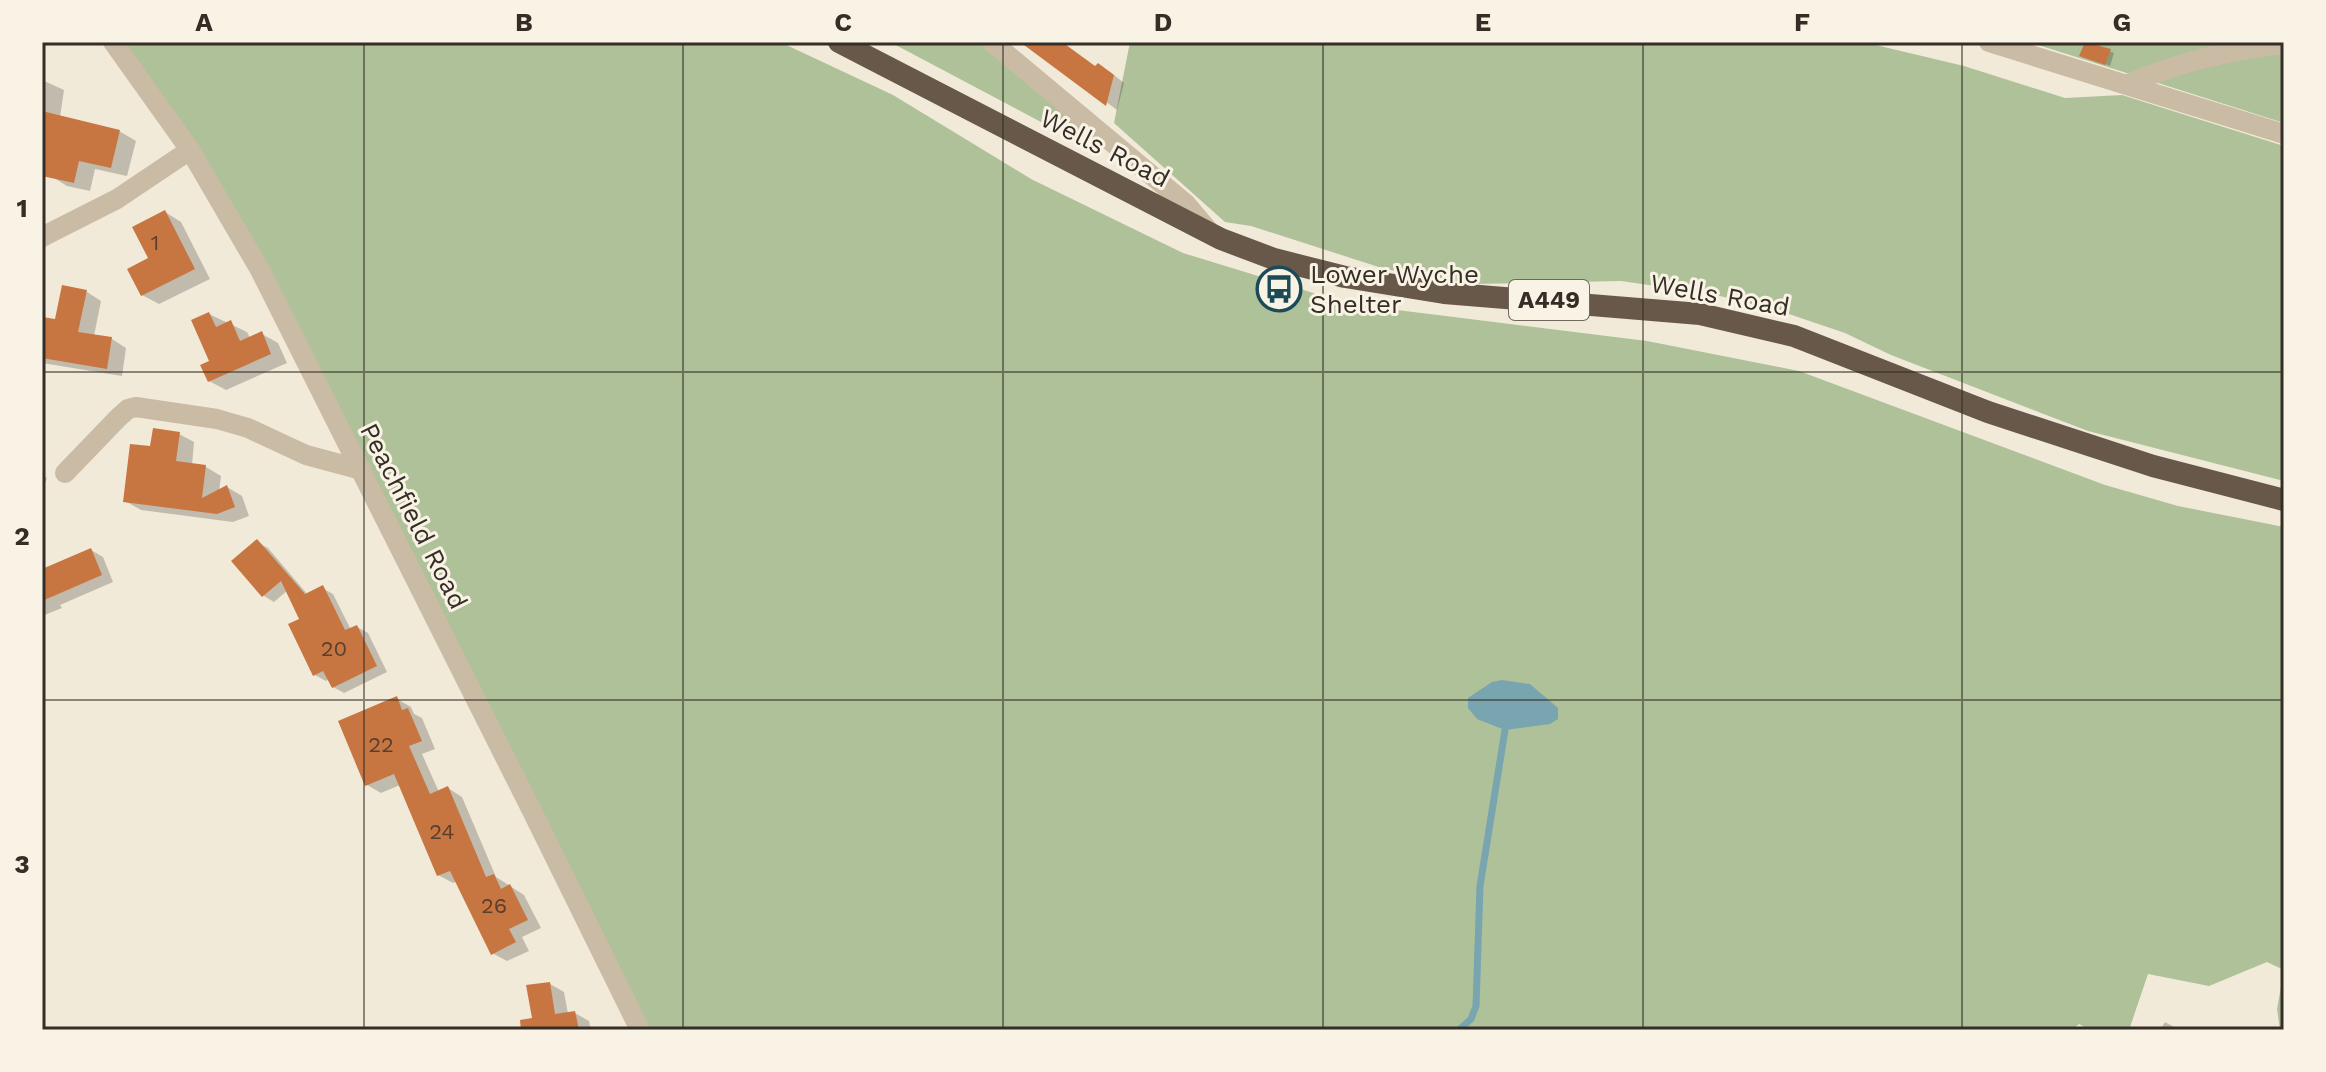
<svg xmlns="http://www.w3.org/2000/svg" width="2326" height="1072" viewBox="0 0 2326 1072" font-family="'Work Sans',sans-serif">
  <style>
    .green { fill: #aec199 }
    .water { fill: #78a5af }
    .shadow { fill: #0003 }
    .lines { fill: none; stroke-linecap: round; stroke-linejoin: round }
    .stream { stroke: #78a5af; stroke-width: 7 }
    .building { fill: #c87641 }
    .minor { stroke: #cabba5; stroke-width: 20 }
    .tertiary { stroke: #cabba5; stroke-width: 20 }
    .trunk { stroke: #68584a; stroke-width: 22 }
    .grid { fill: none; stroke: #352d26; stroke-width: 2; stroke-opacity: 0.55 }
    .labels { text-anchor: middle; stroke-width: 6; stroke-linejoin: round; paint-order: stroke }
    .number-label { font-size: 22px; fill: #5a3f2d }
    .shield { fill: #f9f3e5; stroke: #70685f; stroke-width: 2 }
    .shield-label { font-size: 24px; font-weight: bold; fill: #352d26 }
    .street-label { font-size: 26px; fill: #352d26; stroke: #f9f3e5 }
    .poi-label { font-size: 26px; fill: #352d26; stroke: #f9f3e5; text-anchor: start }
    .neatline { fill: none; stroke: #352d26; stroke-width: 3 }
    .grid-label { font-size: 26px; text-anchor: middle; font-weight: bold; fill: #352d26 }
  </style>
  <rect width="100%" height="100%" fill="#f2ead9"/>
  <g class="green">
    <path d="M113 42H780L893 95 1031 179 1183 253 1349 304 1647 341 1799 371 2105 485 2178 506 2284 527V1030H2280L2277 1009 2284 970 2267 962 2209 986 2148 974 2129 1030H2090L2079 1024 2072 1030H640L260 270Z"/>
    <path d="M890 42H983L1114 144 1073 139Z"/>
    <path d="M1130 42H1863L1964 66 2065 98 2122 95 2284 146V481L2088 431 1891 355 1845 333 1780 311 1712 294 1621 281 1474 284 1385 269 1251 226 1225 222 1114 123Z"/>
    <path d="M2029 42H2284V123Z"/>
  </g>
  <path class="water" d="M1502 680 1530 684 1558 708V719L1550 724 1505 730 1477 719 1468 708V698L1492 682Z"/>
  <g class="shadow">
    <path d="M1026 42H1061L1096 68 1109 71 1124 83 1117 110Z"/>
    <path d="M2087 42 2114 53 2110 66 2082 55Z"/>
    <path d="M42 80 64 90 60 117 119 131 136 141 127 176 95 169 90 191 67 186 51 176 42 143Z"/>
    <path d="M165 212 181 222 210 279 159 304 142 295Z"/>
    <path d="M87 292 101 301 94 336 112 339 126 348 122 376 42 363V319L56 321Z"/>
    <path d="M209 314 247 332 250 338 262 334 278 343 287 363 226 390 209 381Z"/>
    <path d="M179 434 194 442 192 465 206 467 221 476 219 492 227 487 242 496 249 516 233 522 141 510 125 501 152 449Z"/>
    <path d="M42 476 47 478 42 492Z"/>
    <path d="M257 542 268 548 308 595 322 588 333 594 351 630 357 627 368 633 387 672 344 693 333 687 329 679 326 681 315 675 302 619 288 590 274 602 264 596 234 561Z"/>
    <path d="M91 550 103 557 113 582 60 605 62 608 42 616V561L46 569Z"/>
    <path d="M397 699 411 707 414 714 422 718 435 749 422 754 439 792 448 788 462 797 496 877 524 895 541 928 522 937 529 951 507 961 492 953 458 881 453 883 438 875 400 785 381 793 367 785Z"/>
    <path d="M550 984 564 992 568 1014 575 1013 589 1021 591 1030H525L534 1019Z"/>
    <path d="M2165 1022 2176 1028 2178 1030H2160Z"/>
  </g>
  <g class="lines">
    <path class="stream" d="M1459 1030 1471 1019 1476 1006 1480 886 1505 730"/>
  </g>
  <g class="building">
    <path d="M1020 42H1062L1095 66 1098 63 1114 75 1106 106Z"/>
    <path d="M2085 42 2111 49 2105 65 2079 56Z"/>
    <path d="M42 111 120 130 111 168 79 161 74 183 42 176Z"/>
    <path d="M165 210 195 269 141 296 127 269 148 258 132 227Z"/>
    <path d="M62 285 87 290 78 332 112 337 107 369 42 358V317L55 319Z"/>
    <path d="M209 312 216 327 231 320 240 341 262 331 271 354 208 382 200 365 209 361 191 320Z"/>
    <path d="M153 428 180 432 176 461 206 465 202 498 227 485 235 507 217 514 123 502 130 444 150 446Z"/>
    <path d="M257 539 305 594 323 585 345 630 357 625 377 666 332 688 323 671 313 676 288 624 299 619 281 581 262 597 231 561Z"/>
    <path d="M91 548 102 575 42 601V569Z"/>
    <path d="M397 696 402 710 408 708 422 741 409 746 430 794 448 786 486 877 494 874 501 889 510 884 528 920 509 929 516 942 491 955 450 871 437 876 394 774 365 786 338 721Z"/>
    <path d="M550 982 555 1014 575 1011 579 1030H521L520 1020 532 1018 526 985Z"/>
  </g>
  <g class="lines">
    <g class="minor">
      <path d="M992 42 1186 204 1209 231"/>
      <path d="M1989 42 2284 134"/>
      <path d="M2128 84C2179 62 2229 50 2284 44"/>
      <path d="M42 237 117 199 190 150"/>
      <path d="M65 473 118 418 128 409 136 407 217 419 248 428 306 455 362 470"/>
    </g>
    <path class="tertiary" d="M113 42 190 150 260 270 534 815 640 1030"/>
    <path class="trunk" d="M839 42 1221 239 1274 259 1345 277 1444 293 1700 314 1794 336 1988 412 2153 466 2284 500"/>
  </g>
  <path class="grid" d="M364 42V1030M683 42V1030M1003 42V1030M1323 42V1030M1643 42V1030M1962 42V1030M42 372H2284M42 700H2284"/>
  <defs>
    <g id="bus-ring" transform="scale(2.3)"><circle r="9.5" fill="#f9f3e5" stroke="#1b4b57" stroke-width="1.5"/><path d="M-5-6H5V4H4V6H2V4H-2V6H-4V4H-5ZM-3.5-4V0h7V-4ZM-3.5 1.2v1.5H-2V1.2ZM2 1.2v1.5H3.5V1.2Z" fill="#1b4b57"/></g>
  </defs>
  <g fill-rule="evenodd">
    <use href="#bus-ring" x="1279" y="289"/>
  </g>
  <g class="labels">
    <g class="number-label">
      <text x="155" y="250">1</text>
      <text x="334" y="656">20</text>
      <text x="381" y="752">22</text>
      <text x="442" y="839">24</text>
      <text x="494" y="913">26</text>
    </g>
    <rect class="shield" x="1509" y="280" width="80" height="40" rx="6"/>
    <g class="shield-label">
      <text x="1549" y="308">A449</text>
    </g>
    <g class="street-label">
      <text transform="translate(1105 148) rotate(27)" y="9">Wells Road</text>
      <text transform="translate(1720 295) rotate(10)" y="9">Wells Road</text>
      <text transform="translate(414 516) rotate(63)" y="9">Peachfield Road</text>
    </g>
    <g class="poi-label">
      <text x="1310" y="283">Lower Wyche<tspan x="1310" dy="30">Shelter</tspan></text>
    </g>
  </g>
  <rect width="2326" height="1072" fill="none" stroke="#f9f3e5" stroke-width="88"/>
  <rect x="44" y="44" width="2238" height="984" class="neatline"/>
  <g class="grid-label">
    <text x="204" y="31">A</text>
    <text x="524" y="31">B</text>
    <text x="843" y="31">C</text>
    <text x="1163" y="31">D</text>
    <text x="1483" y="31">E</text>
    <text x="1802" y="31">F</text>
    <text x="2122" y="31">G</text>
    <text x="22" y="217">1</text>
    <text x="22" y="545">2</text>
    <text x="22" y="873">3</text>
  </g>
</svg>
